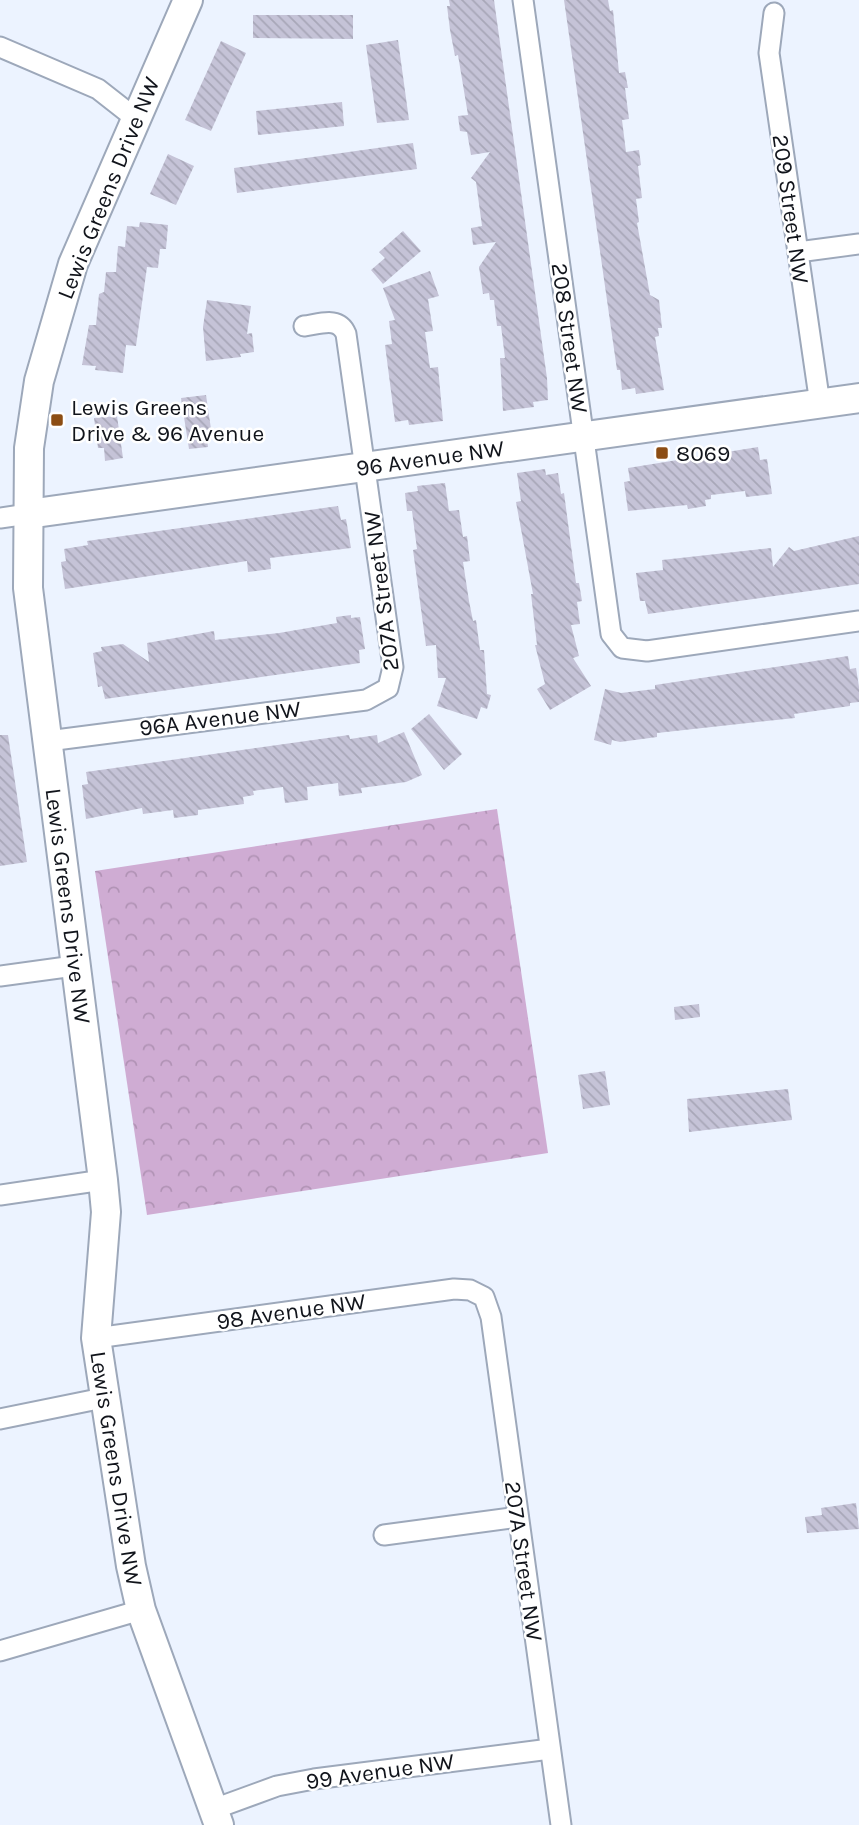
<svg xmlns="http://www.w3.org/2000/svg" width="859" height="1825" viewBox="0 0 859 1825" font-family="Karla,sans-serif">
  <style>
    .forest { fill: url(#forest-crowns) }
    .building { fill: url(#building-back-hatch) }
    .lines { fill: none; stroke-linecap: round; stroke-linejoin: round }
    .street-casing { stroke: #9da8ba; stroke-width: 23 }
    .secondary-casing { stroke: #9da8ba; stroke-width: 32 }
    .street { stroke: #fff; stroke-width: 19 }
    .secondary { stroke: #fff; stroke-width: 28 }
    .poi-dot { fill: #8c4d14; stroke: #fff; stroke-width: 2.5 }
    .labels { text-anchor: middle; stroke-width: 5; stroke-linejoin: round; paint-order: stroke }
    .street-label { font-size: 23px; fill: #11141b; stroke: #fff }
    .poi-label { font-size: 23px; fill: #11141b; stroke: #fff; text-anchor: start }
  </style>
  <defs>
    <pattern id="forest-crowns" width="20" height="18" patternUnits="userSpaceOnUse" patternTransform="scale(1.75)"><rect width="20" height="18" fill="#cfacd3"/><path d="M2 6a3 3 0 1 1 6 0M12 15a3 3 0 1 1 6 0" fill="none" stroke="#b193b5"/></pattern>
    <pattern id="building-back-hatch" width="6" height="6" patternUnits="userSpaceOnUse" patternTransform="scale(1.75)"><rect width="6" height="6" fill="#c5c3d7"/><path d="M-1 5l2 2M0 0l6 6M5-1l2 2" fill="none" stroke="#a8a7b8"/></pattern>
  </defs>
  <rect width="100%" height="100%" fill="#ecf3ff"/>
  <path class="forest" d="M497 809 548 1153 147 1215 95 871Z"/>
  <g class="building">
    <path d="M449 0H494L547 378 548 400 533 402 534 407 503 411 500 358H505L501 326H497L494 300H490L489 293 483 294 479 267 496 242 473 245 471 228 482 226 476 182 471 178 490 152 471 155 467 132 460 131 458 116 468 115 458 55 455 56 450 30 447 6H450Z"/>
    <path d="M564 0H608L610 11 613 10 619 73 625 72 628 88H625L629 119 622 120 626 152 639 150 641 165 638 166 642 198 636 199 639 222 637 223 650 295 659 300 662 328H658L659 336 655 337 664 390 636 394 635 388 622 390 620 370H617Z"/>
    <path d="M253 15H353V39L253 38Z"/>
    <path d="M398 40 409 120 377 123 366 45Z"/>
    <path d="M221 41 246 53 211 131 185 120Z"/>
    <path d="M342 102 344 126 258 135 256 111Z"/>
    <path d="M413 143 417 169 237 193 234 168Z"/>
    <path d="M168 154 194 166 176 205 150 194Z"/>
    <path d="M140 222 168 225 166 249H160L158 268 147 267 136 346 126 345 123 373 95 370 96 366 82 365 89 325H96L99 294 104 292 106 272H116L118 246 125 247 127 226 139 227Z"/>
    <path d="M403 231 421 251 383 284 371 270 385 258 379 252Z"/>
    <path d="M430 271 439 296 428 299 433 331 425 332 430 368 438 367 443 421 409 425 408 420 395 422 385 345 392 344 389 321 395 320 383 288Z"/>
    <path d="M207 300 251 306 247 334 252 333 254 352 240 354 241 357 206 361 203 327Z"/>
    <path d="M206 395 211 429 206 430 208 447 189 449 181 398Z"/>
    <path d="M117 416 123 458 105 461 104 448H98L94 418Z"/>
    <path d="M758 447 760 460 767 459 772 494 746 497 745 491 711 495V499L705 500 706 506 688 509 687 505 628 511 624 482 630 481 628 468Z"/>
    <path d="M545 469 546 475 558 473 561 494 564 493 576 583H579L582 601 577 602 580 624 571 625 579 656 573 658 591 686 550 710 537 689 545 684 535 645H537L531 594H533L516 502 521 501 517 473Z"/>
    <path d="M445 483 449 511 459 510 463 537 467 536 470 561 463 562 469 601 473 621 476 620 480 650H484L487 694 491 695 487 709 481 707 477 719 437 706 446 678H438L436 645 426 646 413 550 417 549 412 511H407L405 493 418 491 417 486Z"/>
    <path d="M338 506 341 520 346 519 351 548 270 558 271 569 248 572 247 561 65 589 61 562 66 561 64 549 88 545 87 541Z"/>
    <path d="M859 536V584L648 614 645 601H640L636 573 663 570 662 560 771 548 773 567 789 547 794 551Z"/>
    <path d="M351 615V618L360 617 365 649 359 650 360 663 105 699 102 686 98 687 93 653 102 651 101 647 123 644 149 662 147 643 214 631 215 640 279 633 337 623 336 617Z"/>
    <path d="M848 656 850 669 856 668 859 687V702L850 703V706L794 714 795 718 657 733V737L620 742 612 740 611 745 594 740 605 689 621 693 655 689V685Z"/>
    <path d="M429 714 462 754 444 770 411 729Z"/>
    <path d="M404 732 422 775 406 782 361 788 362 793 339 796 338 783 307 787 308 800 285 803 283 787 253 791 254 795 243 797 244 804 198 810V815L174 818 173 810 143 814 142 808 86 819 82 785 88 784 86 772 349 735 350 739 377 735 378 743Z"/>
    <path d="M0 735H8L27 862 0 866Z"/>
    <path d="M699 1004 700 1017 675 1020 674 1007Z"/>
    <path d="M605 1071 610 1105 583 1109 578 1075Z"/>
    <path d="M788 1089 792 1120 689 1132 687 1099Z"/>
    <path d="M856 1503 859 1529 807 1533 805 1517 822 1515 821 1508Z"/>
  </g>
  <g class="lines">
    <g class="street-casing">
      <g id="street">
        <path d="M523 0 611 634 622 648 647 651 859 621"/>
        <path d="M774 13 769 53 820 404"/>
        <path d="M0 47 98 89 135 118"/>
        <path d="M798 252 859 244"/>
        <path d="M0 518 28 514"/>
        <path d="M48 741 366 700 388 688 393 667 346 334C339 316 320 324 304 326"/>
        <path d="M0 976 74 966"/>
        <path d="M0 1195 103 1180"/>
        <path d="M96 1338 454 1289 470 1290 484 1297 491 1317 561 1825"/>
        <path d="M0 1419 103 1398"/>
        <path d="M384 1535 518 1517"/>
        <path d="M0 1651 141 1610"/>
        <path d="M214 1809 277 1786 314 1779 550 1749"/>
      </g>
    </g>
    <g class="secondary-casing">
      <g id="secondary">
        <path id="s1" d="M188 0 73 264 39 381 29 448 28 588 103 1180 106 1212 96 1338 131 1566 141 1610 219 1825"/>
        <path id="s2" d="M28 514 859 398"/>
      </g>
    </g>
    <use href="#street" class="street"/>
    <use href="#secondary" class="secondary"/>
  </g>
  <g class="poi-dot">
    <rect x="50" y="413" width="14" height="14" rx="3.5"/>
    <rect x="655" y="446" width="14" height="14" rx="3.5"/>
  </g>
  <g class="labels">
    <g class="street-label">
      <text transform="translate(108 188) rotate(-68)" y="8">Lewis Greens Drive NW</text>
      <text transform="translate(791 209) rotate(82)" y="8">209 Street NW</text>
      <text transform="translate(570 338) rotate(82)" y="8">208 Street NW</text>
      <text dy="8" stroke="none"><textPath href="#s2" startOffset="406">96 Avenue NW</textPath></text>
      <text transform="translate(381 591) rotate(-97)" y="8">207A Street NW</text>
      <text transform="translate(220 718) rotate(-7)" y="8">96A Avenue NW</text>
      <text dy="8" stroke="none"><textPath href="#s1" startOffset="938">Lewis Greens Drive NW</textPath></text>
      <text transform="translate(291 1311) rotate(-8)" y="8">98 Avenue NW</text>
      <text dy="8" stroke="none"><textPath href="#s1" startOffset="1505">Lewis Greens Drive NW</textPath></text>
      <text transform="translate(524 1561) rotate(82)" y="8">207A Street NW</text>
      <text transform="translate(380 1771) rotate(-8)" y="8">99 Avenue NW</text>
    </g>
    <g class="poi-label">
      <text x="71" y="415">Lewis Greens<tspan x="71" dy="26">Drive &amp; 96 Avenue</tspan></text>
      <text x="676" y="461">8069</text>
    </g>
  </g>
</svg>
